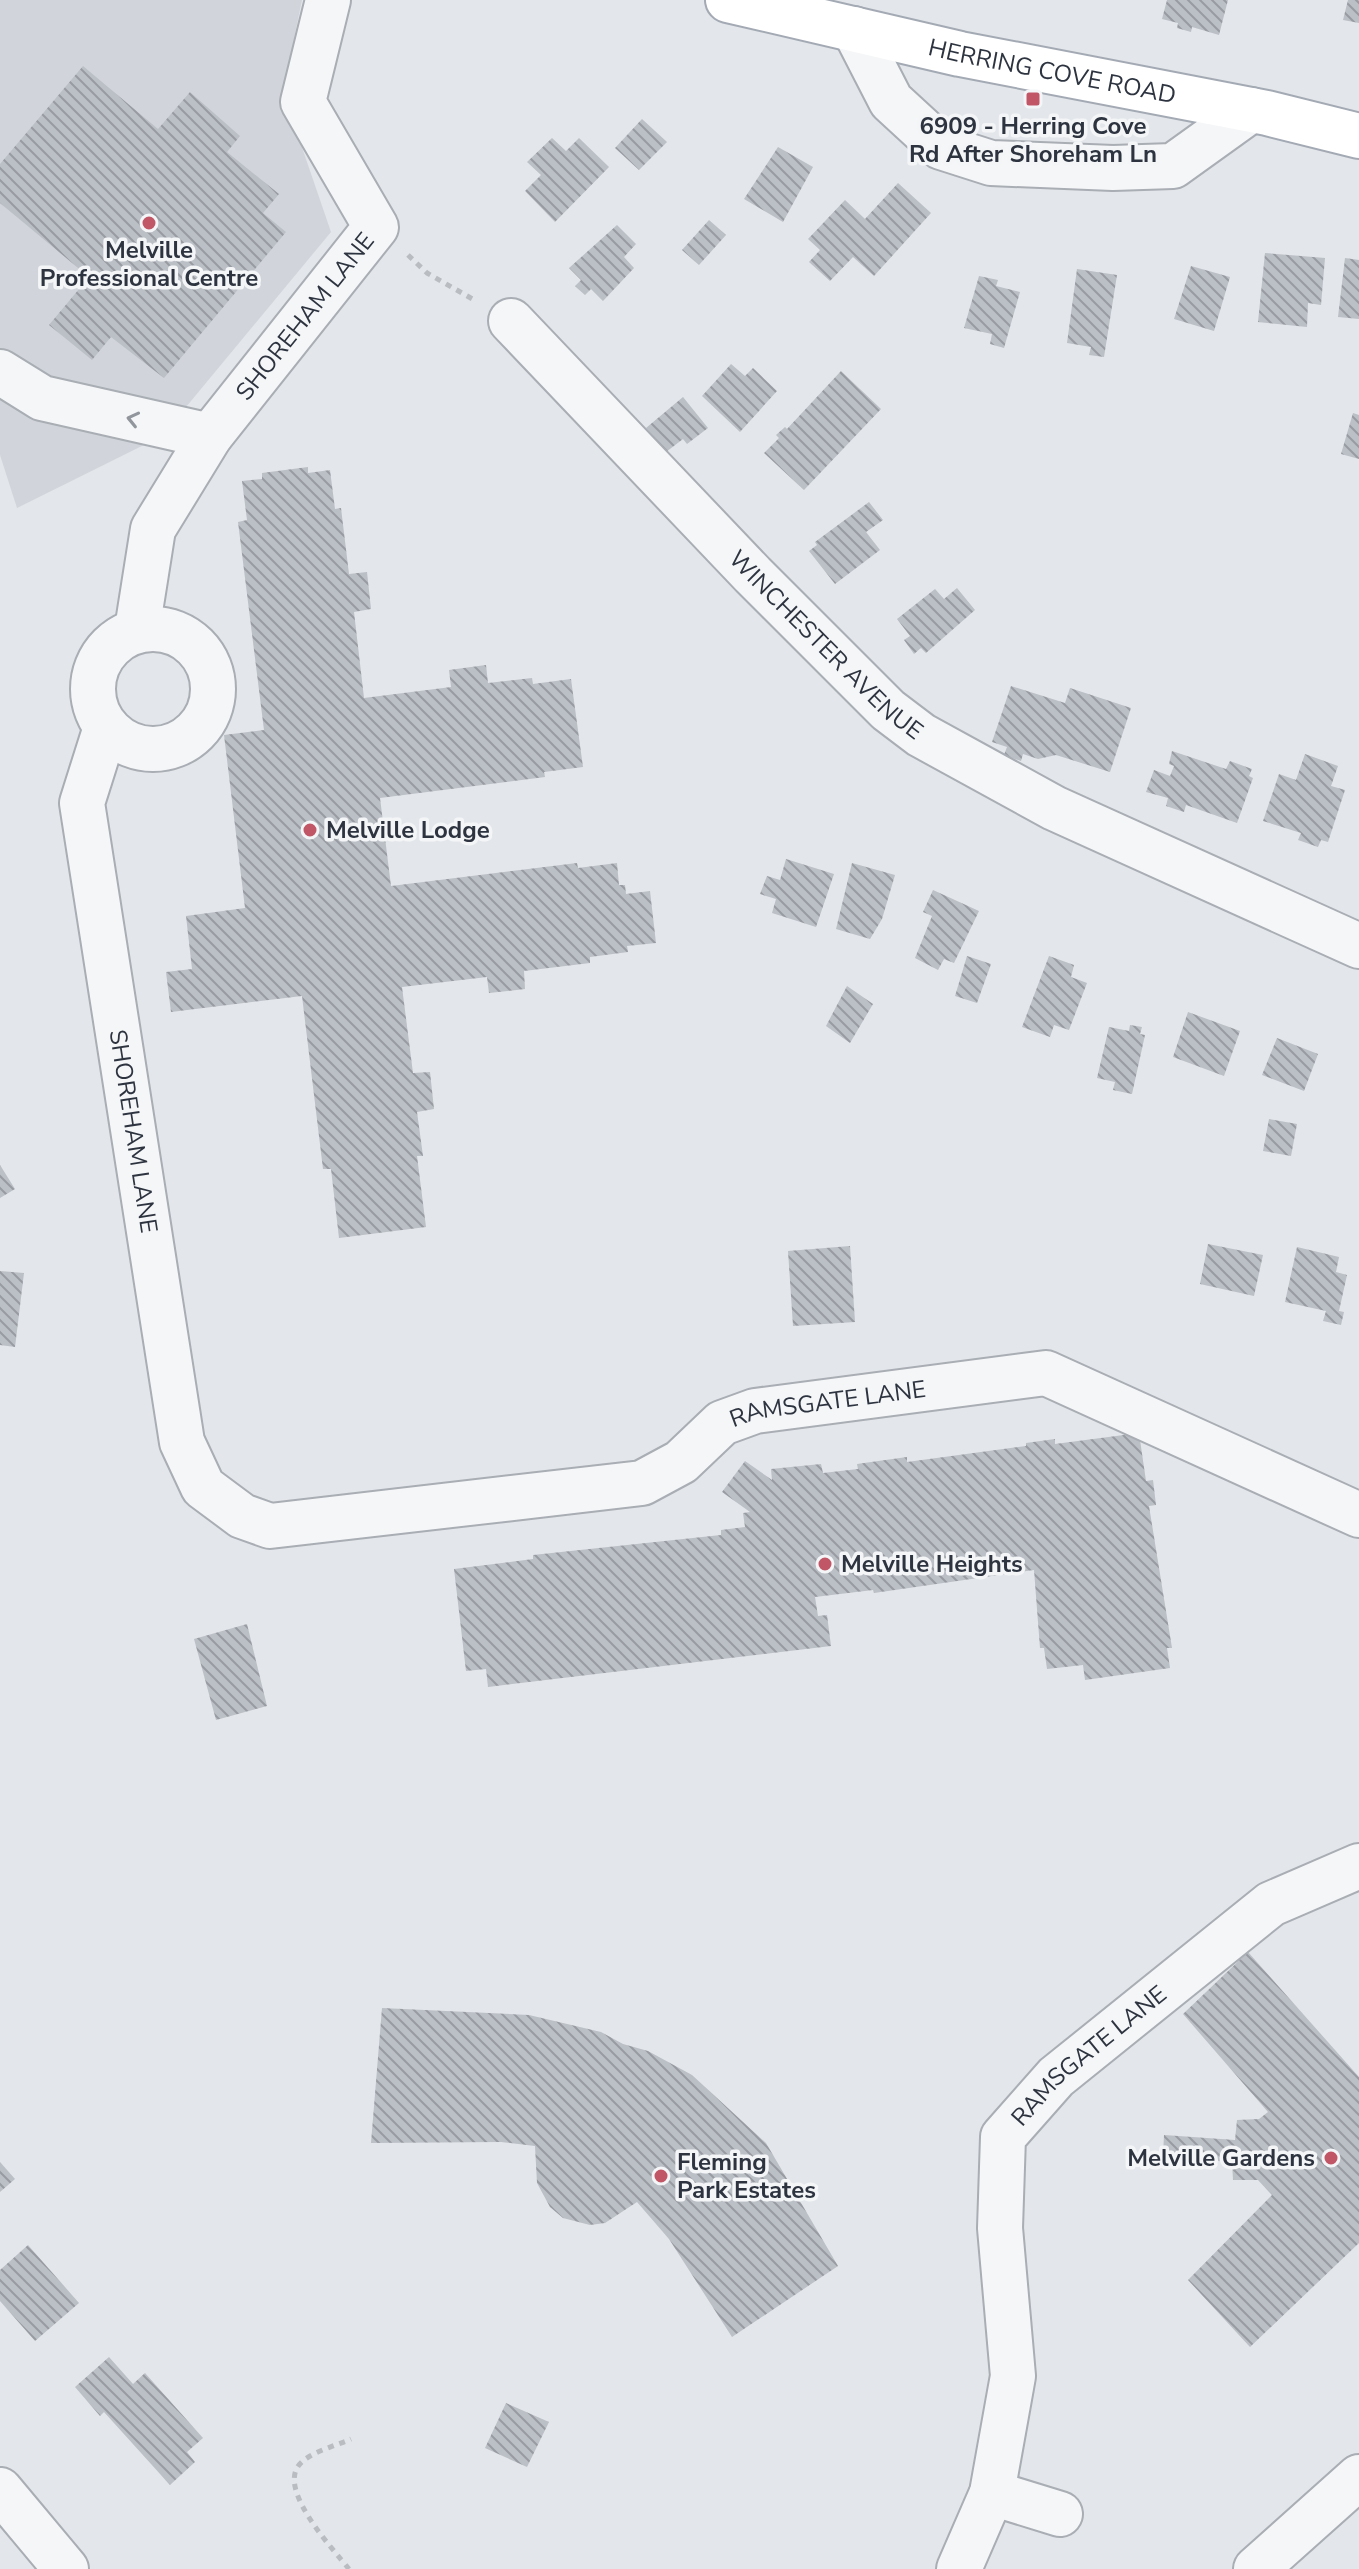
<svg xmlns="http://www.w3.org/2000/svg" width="1359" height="2569" viewBox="0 0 1359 2569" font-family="'Nunito Sans',sans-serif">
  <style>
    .built { fill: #d1d5db }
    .building { fill: url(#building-back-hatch) }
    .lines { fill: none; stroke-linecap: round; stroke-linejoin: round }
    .minor-casing { stroke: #a9adb4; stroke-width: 48 }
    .major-casing { stroke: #a4aab4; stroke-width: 48 }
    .path { stroke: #b9bcc1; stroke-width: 5; stroke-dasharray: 6 6; stroke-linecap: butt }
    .minor { stroke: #f5f6f8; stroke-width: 44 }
    .major { stroke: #fff; stroke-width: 44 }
    .oneway { stroke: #91959c }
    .poi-dot { fill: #c15667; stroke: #f3f5f7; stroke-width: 3 }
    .labels { text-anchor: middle; stroke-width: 7; stroke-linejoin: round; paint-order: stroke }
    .street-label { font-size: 24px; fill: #2d3440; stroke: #f3f5f7 }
    .poi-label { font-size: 24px; font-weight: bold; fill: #2d3440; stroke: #f3f5f7; text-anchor: start }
  </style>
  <defs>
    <pattern id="building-back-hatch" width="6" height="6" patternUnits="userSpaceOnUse" patternTransform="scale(2)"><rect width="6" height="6" fill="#bbbfc6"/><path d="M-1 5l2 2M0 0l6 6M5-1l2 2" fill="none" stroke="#989ca2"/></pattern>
  </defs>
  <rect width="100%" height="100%" fill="#e3e6ea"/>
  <path class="built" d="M0 0H302L283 92 331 232 162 436 17 508 0 455Z"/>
  <g class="building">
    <path d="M1167 0H1228L1219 35 1192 27 1191 32 1177 28 1178 23 1162 19Z"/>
    <path d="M1348 0H1359V23L1343 20Z"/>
    <path d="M83 66 158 129 190 92 240 136 227 152 279 194 263 213 286 232 164 378 111 337 92 360 49 325 89 277 0 203V164Z"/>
    <path d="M642 119 667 142 639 170 615 148Z"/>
    <path d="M552 138 566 151 579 138 609 167 555 222 525 191 541 175 527 162Z"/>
    <path d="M778 147 813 167 783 222 744 199Z"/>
    <path d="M898 183 931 213 874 276 853 257 830 281 809 262 820 250 808 239 845 200 865 219Z"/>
    <path d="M709 220 726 235 699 265 682 250Z"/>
    <path d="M617 225 636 244 624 257 634 268 603 301 591 289 585 295 575 286 581 280 569 268Z"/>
    <path d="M1265 253 1325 258 1321 305 1308 303 1307 327 1258 322Z"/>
    <path d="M1345 258 1359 260V319L1338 317Z"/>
    <path d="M1191 266 1230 277 1214 331 1174 319Z"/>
    <path d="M1077 269 1117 275 1104 357 1089 355 1091 347 1067 343Z"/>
    <path d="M979 276 998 280 996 286 1020 292 1004 348 990 344 992 334 964 328Z"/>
    <path d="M731 364 745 376 753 368 777 391 740 432 702 396Z"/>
    <path d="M841 371 881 409 804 490 764 453 779 438 776 435 785 427 787 429Z"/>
    <path d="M683 397 708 428 687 444 683 439 666 452 646 428Z"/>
    <path d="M1353 413 1359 415V459L1341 454Z"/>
    <path d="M308 467V473L330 470 335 509 341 508 349 574 367 572 371 609 354 612 364 698 451 687 449 670 486 665 488 683 532 678 533 684 571 679 583 767 544 772 545 777 380 798 391 886 577 863 578 868 617 863 619 885H625L626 894 650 891 656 943 627 946 628 952 590 957V963L524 971 525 989 489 993 487 977 402 987 413 1073 430 1072 434 1109 417 1112 423 1156H417L426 1227 339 1238 331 1169H323L302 996 171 1012 166 972 192 969 186 916 245 908 224 735 264 730 238 522 247 520 242 481 262 479V473Z"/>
    <path d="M869 502 883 520 866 532 880 550 835 584 809 551 817 545 815 542Z"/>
    <path d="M957 588 975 610 926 653 921 648 914 654 904 640 910 636 897 619 935 589 944 599Z"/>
    <path d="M1011 686 1065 703 1070 688 1131 708 1110 772 1056 755 1038 759 1023 754 1021 761 1004 755 1007 747 992 742Z"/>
    <path d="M1172 751 1226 769 1230 761 1252 769 1249 776 1253 778 1237 823 1186 805 1184 812 1166 806 1168 798 1146 792 1154 770 1170 776 1174 766 1169 764Z"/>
    <path d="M1305 754 1338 766 1331 786 1345 790 1328 842 1321 840 1318 847 1298 840 1301 833 1263 821 1279 774 1296 780Z"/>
    <path d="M786 859 834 874 816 927 772 913 776 899 760 894 767 876 780 880Z"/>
    <path d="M852 863 895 875 882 919 870 939 836 929Z"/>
    <path d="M933 890 979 911 954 963 944 959 938 970 915 958 932 916 923 912Z"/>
    <path d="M967 956 991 964 977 1003 955 996Z"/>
    <path d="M1049 956 1074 965 1071 977 1087 983 1069 1030 1054 1025 1050 1037 1022 1027Z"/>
    <path d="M847 986 873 1004 850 1043 826 1026Z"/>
    <path d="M1188 1012 1240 1031 1224 1076 1173 1057Z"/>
    <path d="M1130 1025 1142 1027 1140 1034 1145 1035 1132 1094 1113 1090 1115 1082 1097 1078 1109 1027 1129 1031Z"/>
    <path d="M1277 1038 1318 1054 1304 1091 1262 1075Z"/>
    <path d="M1269 1119 1297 1124 1291 1156 1263 1151Z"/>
    <path d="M0 1165 15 1189 0 1198Z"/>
    <path d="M1208 1244 1263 1255 1254 1296 1200 1284Z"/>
    <path d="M850 1246 855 1322 793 1326 788 1251Z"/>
    <path d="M1297 1247 1339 1257 1336 1272 1347 1275 1339 1311 1344 1312 1341 1325 1323 1321 1326 1311 1285 1302Z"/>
    <path d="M0 1271 24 1273 15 1347 0 1345Z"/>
    <path d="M1139 1433 1146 1481 1153 1480 1156 1505 1149 1506 1172 1648H1167L1170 1668 1085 1680 1083 1665 1047 1669 1044 1648H1040L1034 1570 874 1593 873 1590 815 1597 818 1616 827 1615 831 1646 488 1687 486 1669 466 1671 454 1569 533 1559V1555L721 1535V1530L745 1527 743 1513 750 1512 722 1492 745 1461 772 1480 771 1469 821 1464 823 1473 858 1469 857 1464 907 1457V1462L1026 1446V1443L1055 1439V1444Z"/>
    <path d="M247 1624 267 1706 216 1720 194 1639Z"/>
    <path d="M1248 1952 1359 2077V2243L1250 2347 1188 2280 1272 2195 1258 2180H1233L1232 2162 1163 2157 1164 2135 1235 2140 1237 2120 1259 2119 1268 2112 1183 2014Z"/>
    <path d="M382 2008 529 2015 601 2032 623 2044 648 2051 692 2075 766 2143 838 2266 732 2337 669 2239 637 2202 605 2223 590 2225 563 2218 550 2207 537 2183 535 2146 501 2142 371 2143Z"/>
    <path d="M0 2162 15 2179 0 2192Z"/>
    <path d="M28 2245 79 2303 35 2341 0 2301V2270Z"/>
    <path d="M109 2357 133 2384 145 2373 203 2438 187 2452 195 2462 170 2485 104 2412 100 2416 75 2387Z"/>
    <path d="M506 2403 549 2422 527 2467 485 2448Z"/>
  </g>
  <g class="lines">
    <g class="minor-casing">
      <g id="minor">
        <path d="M854 29 891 101 941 147 991 163 1113 168 1173 166 1251 110"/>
        <path id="s1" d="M511 321 753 575 888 710 921 735 1054 808 1359 946"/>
        <path d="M0 372 42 398 210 436"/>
        <circle cx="153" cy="689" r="60"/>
        <path id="s2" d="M137 630 153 529 210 436 376 227 303 102 328 0"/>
        <path id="s3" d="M106 727 82 803 182 1442 203 1487 242 1516 270 1526 642 1483 681 1462 722 1423 755 1411 1046 1373 1359 1515"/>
        <path d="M0 2490 66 2569"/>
        <path d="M992 2493 1060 2514"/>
        <path id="s4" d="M959 2569 992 2493 1013 2376 1000 2228 1003 2137 1056 2077 1271 1904 1359 1866"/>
        <path d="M1256 2569 1359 2477"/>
      </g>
    </g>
    <g class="major-casing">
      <g id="major">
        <path id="s5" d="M728 0 960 54 1267 113 1359 136"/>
      </g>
    </g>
    <g class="path">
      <path d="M408 255 427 273 476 301"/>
      <path d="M349 2569C333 2549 282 2495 297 2468 305 2453 336 2446 351 2439"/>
    </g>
    <use href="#minor" class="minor"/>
    <use href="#major" class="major"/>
  </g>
  <defs><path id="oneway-chevron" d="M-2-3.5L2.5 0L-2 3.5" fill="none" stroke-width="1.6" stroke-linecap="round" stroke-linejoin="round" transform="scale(2)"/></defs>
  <use class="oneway" href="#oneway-chevron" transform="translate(133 419) rotate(-167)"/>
  <g class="poi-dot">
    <rect x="1025" y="91" width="16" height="16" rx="4"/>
    <circle cx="149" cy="223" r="8"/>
    <circle cx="310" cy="830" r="8"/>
    <circle cx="825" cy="1564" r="8"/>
    <circle cx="1331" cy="2158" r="8"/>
    <circle cx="661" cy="2176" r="8"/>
  </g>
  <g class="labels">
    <g class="street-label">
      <text dy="8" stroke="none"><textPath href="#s5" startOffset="332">HERRING COVE ROAD</textPath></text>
      <text dy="8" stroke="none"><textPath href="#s2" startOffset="364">SHOREHAM LANE</textPath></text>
      <text dy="8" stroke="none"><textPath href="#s1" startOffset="452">WINCHESTER AVENUE</textPath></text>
      <text dy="8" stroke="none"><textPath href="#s3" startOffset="412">SHOREHAM LANE</textPath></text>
      <text dy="8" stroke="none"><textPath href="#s3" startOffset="1438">RAMSGATE LANE</textPath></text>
      <text dy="8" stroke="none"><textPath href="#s4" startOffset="560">RAMSGATE LANE</textPath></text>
    </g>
    <g class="poi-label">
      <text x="1033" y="134" text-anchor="middle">6909 - Herring Cove<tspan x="1033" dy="28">Rd After Shoreham Ln</tspan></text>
      <text x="149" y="258" text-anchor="middle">Melville<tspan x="149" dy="28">Professional Centre</tspan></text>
      <text x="326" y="838">Melville Lodge</text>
      <text x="841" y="1572">Melville Heights</text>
      <text x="1315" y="2166" text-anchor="end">Melville Gardens</text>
      <text x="677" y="2170">Fleming<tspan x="677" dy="28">Park Estates</tspan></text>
    </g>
  </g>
</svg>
